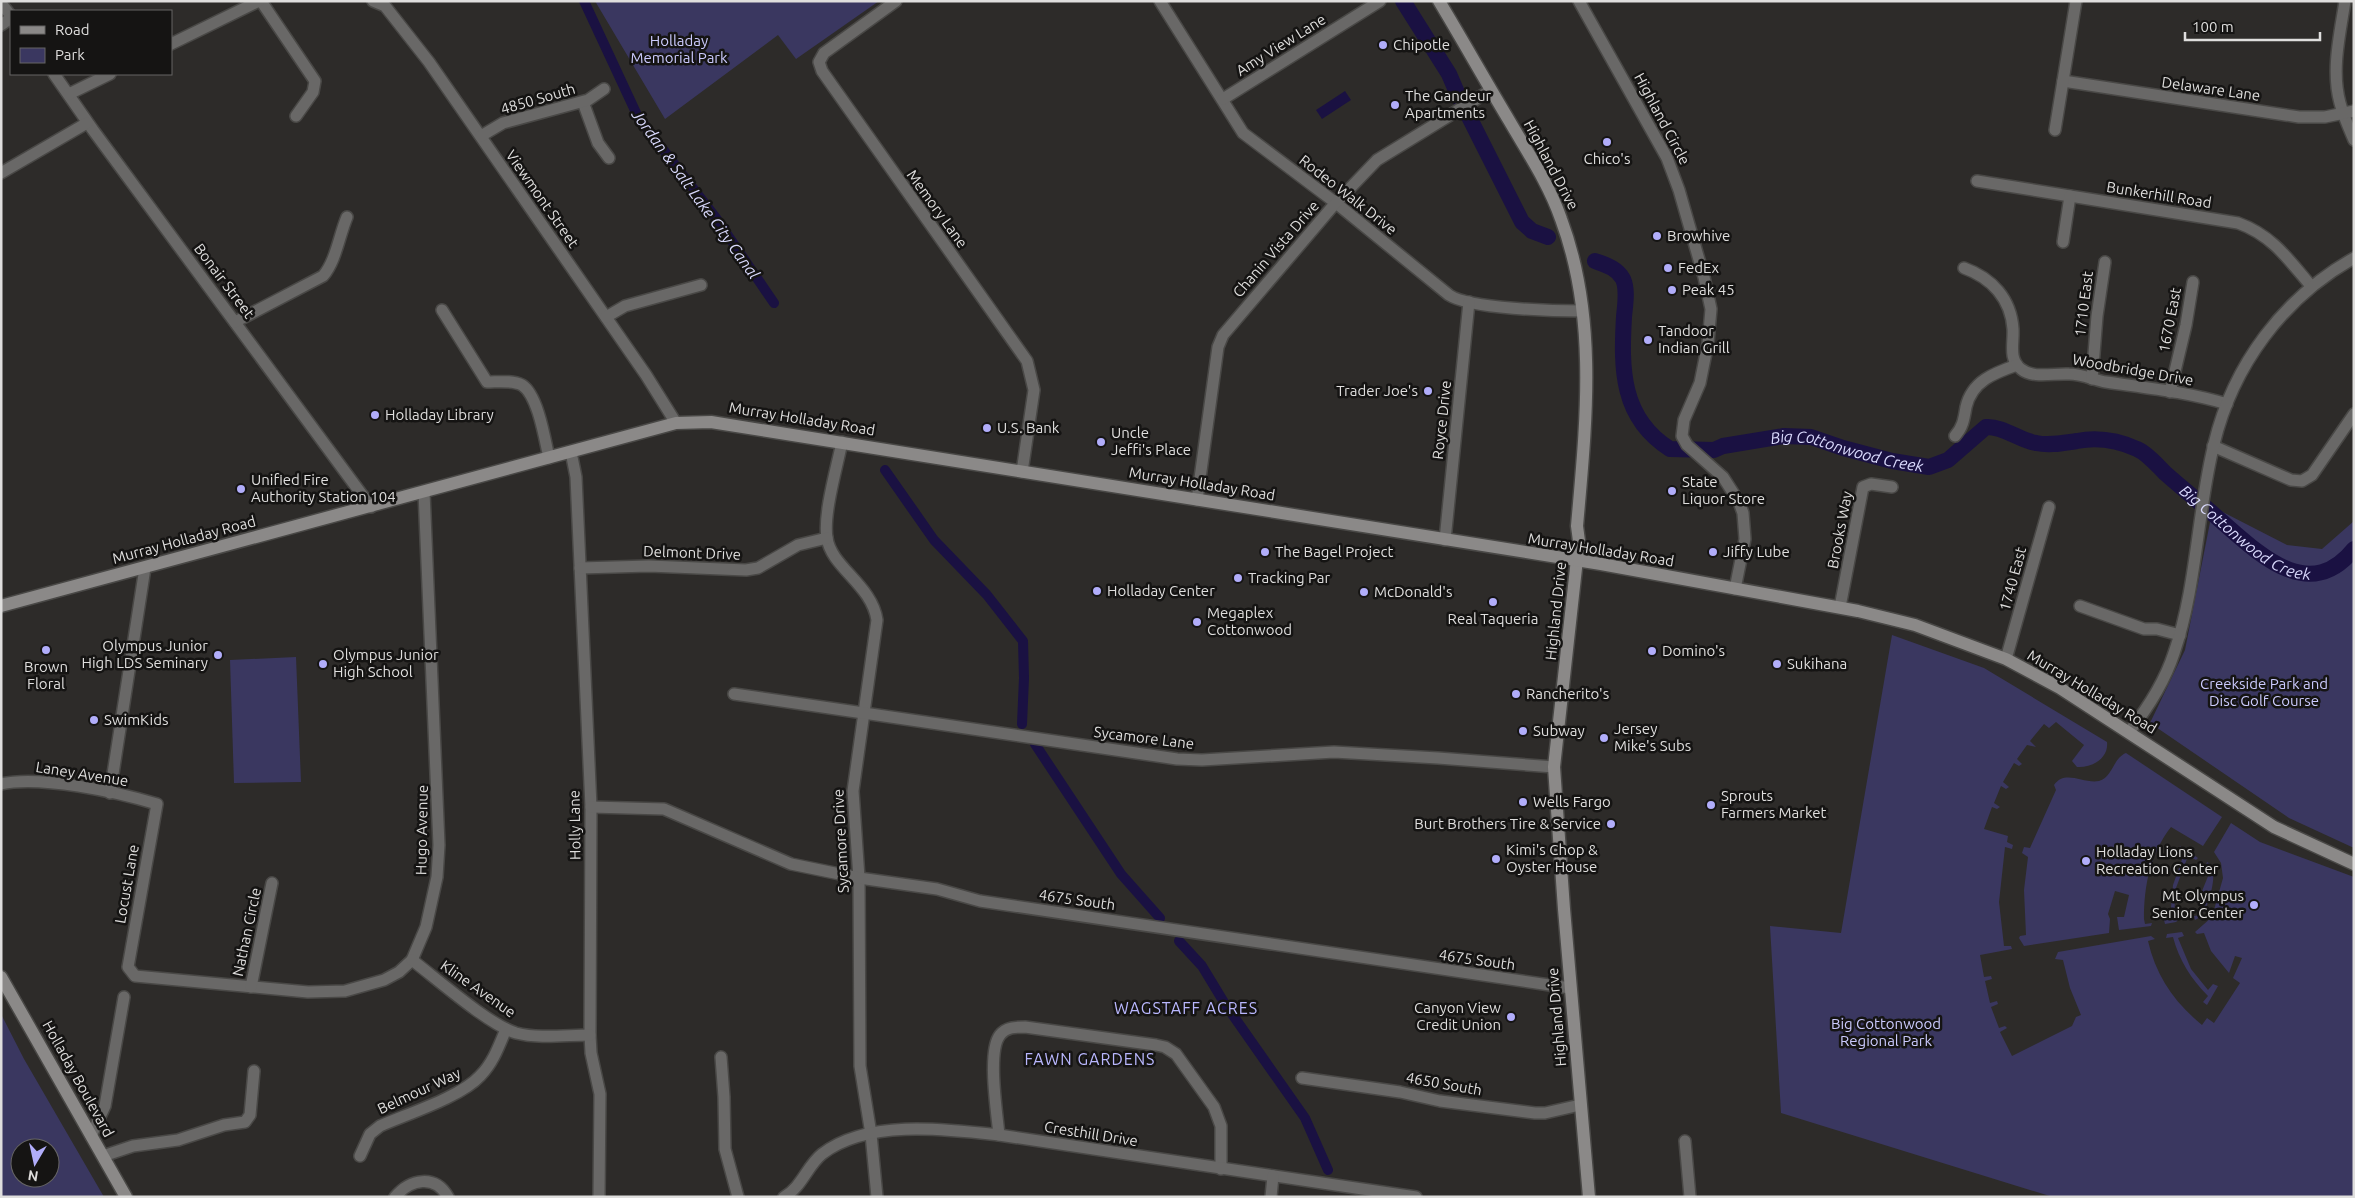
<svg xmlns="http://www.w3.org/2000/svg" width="2355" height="1198" viewBox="0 0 2355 1198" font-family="Ubuntu,sans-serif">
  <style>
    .green { fill: #3a3760; fill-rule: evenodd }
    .water { fill: #1a1142 }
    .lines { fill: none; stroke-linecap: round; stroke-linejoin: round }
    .canal { stroke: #1a1142; stroke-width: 10 }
    .river { stroke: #1a1142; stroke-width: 16 }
    .street-casing { stroke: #494846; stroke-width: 14 }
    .secondary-casing { stroke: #494846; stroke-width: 15 }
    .street { stroke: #696867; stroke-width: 11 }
    .secondary { stroke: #8b8988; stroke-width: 12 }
    .poi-dot { fill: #b1adfa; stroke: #151413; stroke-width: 2 }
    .labels { text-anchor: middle; stroke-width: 5; stroke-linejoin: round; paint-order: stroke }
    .park-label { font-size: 15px; fill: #cbcafd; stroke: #151413 }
    .street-label { font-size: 15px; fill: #dfdedd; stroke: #151413 }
    .poi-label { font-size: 15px; fill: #dfdedd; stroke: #151413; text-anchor: start }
    .water-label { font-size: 16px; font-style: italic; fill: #d9d9fc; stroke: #151413 }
    .neighbourhood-label { font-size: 16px; letter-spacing: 1px; fill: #b9b7fe; stroke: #151413 }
  </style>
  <rect width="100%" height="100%" fill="#2d2b29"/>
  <g class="green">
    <path d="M595 1H879L796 59 778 35 665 119Z"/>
    <path d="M2213 507 2287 545 2322 549 2354 521V848L2289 818 2150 723 2185 650Z"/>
    <path d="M1892 635 1984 668 2107 742C2109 759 2091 768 2077 767L2072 761 2084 745 2056 722 2049 728 2044 724 2030 741 2036 747 2027 745 2017 759 2022 764 2019 766 2014 763 2003 782 2009 787 2006 789 2001 786 1994 803 2000 807 1997 809 1992 807 1984 829 2008 836 2007 842 2013 845 2012 849 2005 847 1999 902 2004 946H2011L2012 949 1980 955 1984 977 1991 976 1992 979 1985 981 1990 1003 1997 1001 1998 1004 1991 1007 1999 1028 2005 1026 2007 1028 2000 1032 2012 1056 2072 1026 2076 1017 2081 1015 2070 988 2063 960 2055 959 2058 952 2151 936 2155 939 2148 941C2156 976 2174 1002 2202 1025L2207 1018 2214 1023 2240 983 2233 978 2242 958 2235 956 2229 973 2211 951 2204 933 2197 934 2195 932 2212 917 2223 878 2221 863 2214 852 2231 823 2260 842 2354 877V1197H2053L1781 1113 1770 926 1841 933Z"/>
    <path d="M296 657 301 782 234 783 230 660Z"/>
    <path d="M2126 753 2222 817 2203 846 2171 827C2150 854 2144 886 2144 919L2145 924 2152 923 2151 926 2119 930 2117 917H2124L2129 895 2115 891 2108 914 2110 919 2109 933 2024 946 2019 938 2020 936 2026 935 2024 890 2028 857 2022 853 2024 847 2030 848 2056 790 2054 785C2065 769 2083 784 2099 781 2113 777 2113 758 2126 753Z"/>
    <path d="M2180 846 2198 858 2196 860 2188 856 2176 888 2174 914H2181V917L2176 922 2165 924 2164 920 2170 919 2173 885 2184 854 2178 850Z"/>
    <path d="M2207 862 2212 865C2217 877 2208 916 2195 920L2194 916 2201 915 2202 891 2211 869 2206 865Z"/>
    <path d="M2182 932 2184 936 2178 938 2191 969 2208 990 2213 984 2218 986 2207 1005 2203 1002 2208 996C2191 979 2179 960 2173 937L2166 938 2167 934Z"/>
    <path d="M1 1014 24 1059 104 1197H1ZM20 1148H50V1178H20Z"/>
  </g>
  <path class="water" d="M1345 91 1351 100 1322 119 1316 110Z"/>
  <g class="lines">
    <g class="canal">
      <path d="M584 1 638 117 716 218 774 303"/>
      <path d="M885 470 934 540 987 595 1023 641 1024 678 1022 724"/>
      <path d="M1035 744 1121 874 1160 918"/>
      <path d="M1179 941 1202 966 1225 1004 1305 1118 1328 1170"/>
    </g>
    <g class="river">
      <path d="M1403 1 1449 74 1458 95 1522 222 1532 231 1548 237"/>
      <path id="s1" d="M1595 261C1606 265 1617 268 1623 279 1628 290 1625 305 1624 317 1621 369 1621 418 1670 449L1714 450 1723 446 1784 436 1811 437 1843 448 1892 461 1929 467 1948 460 1986 427C2003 426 2019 440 2036 443 2050 446 2063 443 2077 441 2098 437 2117 440 2137 449 2147 453 2157 465 2165 473 2183 489 2202 504 2220 520 2258 553 2309 605 2354 549"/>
    </g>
    <g class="street-casing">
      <g id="street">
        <path d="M261 1 315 81 313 92 296 116"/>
        <path d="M373 1 385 6 429 62 646 375 676 423"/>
        <path d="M896 1 824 53 819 62 822 71 1027 361 1034 390 1022 472"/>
        <path d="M1160 1 1243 133 1336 203 1449 295C1470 309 1555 311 1582 311"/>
        <path d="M1579 1 1667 158 1679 190 1704 277 1711 309 1708 343 1700 383 1684 420 1682 436 1687 445 1723 477 1739 502 1743 513 1745 539 1735 589"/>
        <path d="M2345 1C2340 34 2331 70 2340 103 2343 115 2349 128 2354 140"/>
        <path d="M1 3 11 16"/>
        <path d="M1 25 11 18"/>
        <path d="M171 44 259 1"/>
        <path d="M54 74 93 130 371 507"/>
        <path d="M2063 81 2299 117H2325L2354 111"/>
        <path d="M69 94 110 74"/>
        <path d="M1223 99 1380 1"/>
        <path d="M583 102 598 143 609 158"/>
        <path d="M2055 130 2076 1"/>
        <path d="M481 136 503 123 588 100 604 89"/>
        <path d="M1 173 87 123"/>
        <path d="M1977 181 2238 223C2272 235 2289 260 2311 286"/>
        <path d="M2063 242 2070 196"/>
        <path d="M1964 268C1992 278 2011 299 2013 329 2014 343 2008 359 2021 369 2033 379 2054 373 2069 374 2082 374 2094 380 2106 382 2147 388 2187 392 2227 404"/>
        <path d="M442 310 487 382C498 382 512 380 522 385 538 395 545 440 549 458"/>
        <path d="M606 317 625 306 701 285"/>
        <path d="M235 322 323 276C336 261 339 236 347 217"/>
        <path d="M2092 379 2097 316 2105 262"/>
        <path d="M2170 392 2186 325 2193 282"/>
        <path d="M1955 436C1963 427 1964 419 1966 407 1972 381 1994 373 2017 365"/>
        <path d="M842 442C837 467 823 514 827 538 831 567 872 585 877 620L853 791 859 878 860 1066 871 1134 877 1197"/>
        <path d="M2213 446 2291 480 2302 481 2312 475 2354 414"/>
        <path d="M571 452 576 477 591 807 590 1035 591 1053 600 1094 599 1197"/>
        <path d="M1197 500 1218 347 1223 335 1333 206 1377 160 1491 90"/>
        <path d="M1445 540 1469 302"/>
        <path d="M580 568 649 566 746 570 758 568 798 545 827 538"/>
        <path d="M2080 606 2144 629H2157L2180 635"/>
        <path d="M1840 607 1863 487 1871 484 1892 487"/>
        <path d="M2006 659 2049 507"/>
        <path d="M734 694 1177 759 1202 760 1334 752 1438 758 1554 767"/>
        <path d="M2129 732C2147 709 2165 681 2174 653 2197 586 2197 512 2214 444 2233 365 2283 298 2354 258"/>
        <path d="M1 784C40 775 117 792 157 804L128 967 135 976 308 992 345 991 384 980 399 972 412 960 426 927 437 877 439 845 424 492"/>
        <path d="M110 793 145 568"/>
        <path d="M591 807 664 809 791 864 859 878 937 889 980 901 1570 988"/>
        <path d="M412 960C437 979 489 1025 516 1033 539 1039 567 1035 590 1035"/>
        <path d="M251 987 272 883"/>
        <path d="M721 1057 724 1097 725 1149 738 1197"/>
        <path d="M1302 1078 1400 1092 1440 1101 1535 1113H1545L1580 1105"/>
        <path d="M999 1135C997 1113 987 1051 1000 1035 1006 1027 1016 1027 1025 1027L1156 1045 1165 1047 1176 1054 1214 1107 1221 1126V1169"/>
        <path d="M91 1136 105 1106 124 997"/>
        <path d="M1685 1141 1690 1197"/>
        <path d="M103 1156 133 1146 178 1140 224 1125 245 1122 250 1115 254 1071"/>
        <path d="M360 1156 370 1134 380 1126C407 1114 461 1097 480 1076 493 1063 499 1046 506 1029"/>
        <path d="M395 1197C410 1179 435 1174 448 1197"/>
        <path d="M784 1197C802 1187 807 1166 822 1154 867 1119 946 1129 999 1135L1416 1197"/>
        <path d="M1271 1197 1273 1176"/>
      </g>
    </g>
    <g class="secondary-casing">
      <g id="secondary">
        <path d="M1439 1C1463 41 1486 82 1510 122 1528 153 1549 184 1561 219 1598 318 1586 423 1577 526L1579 541 1554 767 1564 909 1589 1197"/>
        <path d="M1 606 676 423 711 422 1601 564 1858 611 1915 625 2006 659 2060 688 2274 827 2354 864"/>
        <path d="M1 977 126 1197"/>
      </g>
    </g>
    <use href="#street" class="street"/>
    <use href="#secondary" class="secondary"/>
  </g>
  <g class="poi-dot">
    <circle cx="1383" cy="45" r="5"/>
    <circle cx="1395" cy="105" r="5"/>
    <circle cx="1607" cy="142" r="5"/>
    <circle cx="1657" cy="236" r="5"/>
    <circle cx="1668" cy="268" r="5"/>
    <circle cx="1672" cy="290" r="5"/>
    <circle cx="1648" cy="340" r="5"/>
    <circle cx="1428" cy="391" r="5"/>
    <circle cx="375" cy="415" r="5"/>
    <circle cx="987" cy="428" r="5"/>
    <circle cx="1101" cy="442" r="5"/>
    <circle cx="241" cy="489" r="5"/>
    <circle cx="1672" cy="491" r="5"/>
    <circle cx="1265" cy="552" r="5"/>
    <circle cx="1713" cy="552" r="5"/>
    <circle cx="1238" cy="578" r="5"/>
    <circle cx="1097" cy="591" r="5"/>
    <circle cx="1364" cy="592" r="5"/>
    <circle cx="1493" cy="602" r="5"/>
    <circle cx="1197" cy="622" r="5"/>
    <circle cx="46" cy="650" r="5"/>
    <circle cx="1652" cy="651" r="5"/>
    <circle cx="218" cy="655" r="5"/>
    <circle cx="323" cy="664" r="5"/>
    <circle cx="1777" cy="664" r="5"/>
    <circle cx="1516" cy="694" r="5"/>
    <circle cx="94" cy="720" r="5"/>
    <circle cx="1523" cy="731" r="5"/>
    <circle cx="1604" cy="738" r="5"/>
    <circle cx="1523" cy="802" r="5"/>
    <circle cx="1711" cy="805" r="5"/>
    <circle cx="1611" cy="824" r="5"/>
    <circle cx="1496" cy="859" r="5"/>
    <circle cx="2086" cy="861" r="5"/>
    <circle cx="2254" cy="905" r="5"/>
    <circle cx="1511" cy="1017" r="5"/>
  </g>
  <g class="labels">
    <g class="park-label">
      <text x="679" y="46">Holladay<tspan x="679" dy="17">Memorial Park</tspan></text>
      <text x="2264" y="689">Creekside Park and<tspan x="2264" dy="17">Disc Golf Course</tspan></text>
      <text x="1886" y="1029">Big Cottonwood<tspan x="1886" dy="17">Regional Park</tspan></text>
    </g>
    <g class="street-label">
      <text transform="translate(1281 45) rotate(-32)" y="5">Amy View Lane</text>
      <text transform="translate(2211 89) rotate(8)" y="5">Delaware Lane</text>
      <text transform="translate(538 99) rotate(-16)" y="5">4850 South</text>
      <text transform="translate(1662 119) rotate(62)" y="5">Highland Circle</text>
      <text transform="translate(1551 165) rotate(62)" y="5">Highland Drive</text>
      <text transform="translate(1348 195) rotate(38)" y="5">Rodeo Walk Drive</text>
      <text transform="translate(2159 195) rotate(9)" y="5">Bunkerhill Road</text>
      <text transform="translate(542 199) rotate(55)" y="5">Viewmont Street</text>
      <text transform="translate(937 209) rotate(54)" y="5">Memory Lane</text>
      <text transform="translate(1276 249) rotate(-49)" y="5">Chanin Vista Drive</text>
      <text transform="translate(224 281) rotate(53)" y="5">Bonair Street</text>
      <text transform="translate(2084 304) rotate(-83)" y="5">1710 East</text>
      <text transform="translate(2170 320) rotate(-79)" y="5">1670 East</text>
      <text transform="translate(2133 370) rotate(10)" y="5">Woodbridge Drive</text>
      <text transform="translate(802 419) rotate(9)" y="5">Murray Holladay Road</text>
      <text transform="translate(1442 420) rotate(-84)" y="5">Royce Drive</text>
      <text transform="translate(1202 484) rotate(9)" y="5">Murray Holladay Road</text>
      <text transform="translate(1840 530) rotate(-79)" y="5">Brooks Way</text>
      <text transform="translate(184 540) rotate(-15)" y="5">Murray Holladay Road</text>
      <text transform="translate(1601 550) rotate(9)" y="5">Murray Holladay Road</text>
      <text transform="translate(692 553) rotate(2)" y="5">Delmont Drive</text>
      <text transform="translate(2013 579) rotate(-75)" y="5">1740 East</text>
      <text transform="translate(1556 611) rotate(-84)" y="5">Highland Drive</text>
      <text transform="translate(2092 692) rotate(31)" y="5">Murray Holladay Road</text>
      <text transform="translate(1144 738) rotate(7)" y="5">Sycamore Lane</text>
      <text transform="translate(82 774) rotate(9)" y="5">Laney Avenue</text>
      <text transform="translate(575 825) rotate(-91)" y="5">Holly Lane</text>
      <text transform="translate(422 830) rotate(-89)" y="5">Hugo Avenue</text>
      <text transform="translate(841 841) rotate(-93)" y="5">Sycamore Drive</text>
      <text transform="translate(127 884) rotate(-80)" y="5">Locust Lane</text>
      <text transform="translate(1077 900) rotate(8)" y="5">4675 South</text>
      <text transform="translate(247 932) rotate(-78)" y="5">Nathan Circle</text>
      <text transform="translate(1477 960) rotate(8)" y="5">4675 South</text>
      <text transform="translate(478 989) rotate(35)" y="5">Kline Avenue</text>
      <text transform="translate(1557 1017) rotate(-95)" y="5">Highland Drive</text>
      <text transform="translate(78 1079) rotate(61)" y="5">Holladay Boulevard</text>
      <text transform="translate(1444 1084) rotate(10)" y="5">4650 South</text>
      <text transform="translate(419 1091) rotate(-25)" y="5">Belmour Way</text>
      <text transform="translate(1091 1134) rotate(9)" y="5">Cresthill Drive</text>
    </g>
    <g class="poi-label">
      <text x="1393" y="50">Chipotle</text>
      <text x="1405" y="101">The Gandeur<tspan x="1405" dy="17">Apartments</tspan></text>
      <text x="1607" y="164" text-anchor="middle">Chico's</text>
      <text x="1667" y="241">Browhive</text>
      <text x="1678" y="273">FedEx</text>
      <text x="1682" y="295">Peak 45</text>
      <text x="1658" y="336">Tandoor<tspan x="1658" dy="17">Indian Grill</tspan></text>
      <text x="1418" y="396" text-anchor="end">Trader Joe's</text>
      <text x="385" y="420">Holladay Library</text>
      <text x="997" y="433">U.S. Bank</text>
      <text x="1111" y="438">Uncle<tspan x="1111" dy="17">Jeffi's Place</tspan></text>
      <text x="251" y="485">Unified Fire<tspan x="251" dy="17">Authority Station 104</tspan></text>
      <text x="1682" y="487">State<tspan x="1682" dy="17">Liquor Store</tspan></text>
      <text x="1275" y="557">The Bagel Project</text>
      <text x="1723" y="557">Jiffy Lube</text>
      <text x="1248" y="583">Tracking Par</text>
      <text x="1107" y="596">Holladay Center</text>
      <text x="1374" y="597">McDonald's</text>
      <text x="1207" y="618">Megaplex<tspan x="1207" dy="17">Cottonwood</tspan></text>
      <text x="1493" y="624" text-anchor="middle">Real Taqueria</text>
      <text x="208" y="651" text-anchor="end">Olympus Junior<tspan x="208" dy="17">High LDS Seminary</tspan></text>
      <text x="1662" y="656">Domino's</text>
      <text x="333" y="660">Olympus Junior<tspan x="333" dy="17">High School</tspan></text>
      <text x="1787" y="669">Sukihana</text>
      <text x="46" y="672" text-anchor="middle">Brown<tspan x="46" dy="17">Floral</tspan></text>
      <text x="1526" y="699">Rancherito's</text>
      <text x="104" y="725">SwimKids</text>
      <text x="1614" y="734">Jersey<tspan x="1614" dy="17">Mike's Subs</tspan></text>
      <text x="1533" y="736">Subway</text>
      <text x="1721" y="801">Sprouts<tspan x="1721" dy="17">Farmers Market</tspan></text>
      <text x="1533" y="807">Wells Fargo</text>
      <text x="1601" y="829" text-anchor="end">Burt Brothers Tire &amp; Service</text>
      <text x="1506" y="855">Kimi's Chop &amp;<tspan x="1506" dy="17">Oyster House</tspan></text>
      <text x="2096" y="857">Holladay Lions<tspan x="2096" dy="17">Recreation Center</tspan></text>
      <text x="2244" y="901" text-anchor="end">Mt Olympus<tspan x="2244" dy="17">Senior Center</tspan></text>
      <text x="1501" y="1013" text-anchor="end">Canyon View<tspan x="1501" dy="17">Credit Union</tspan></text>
    </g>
    <g class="water-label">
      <text transform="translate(696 194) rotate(54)" y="6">Jordan &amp; Salt Lake City Canal</text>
      <text dy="6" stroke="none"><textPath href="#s1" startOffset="401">Big Cottonwood Creek</textPath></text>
      <text dy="6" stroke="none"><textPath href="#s1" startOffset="850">Big Cottonwood Creek</textPath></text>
    </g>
    <g class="neighbourhood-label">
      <text x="1186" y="1014">WAGSTAFF ACRES</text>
      <text x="1090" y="1065">FAWN GARDENS</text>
    </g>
  </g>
  <rect width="2355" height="1198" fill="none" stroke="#dfdedd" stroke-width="5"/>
  <rect x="10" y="10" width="162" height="65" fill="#151413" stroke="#666564"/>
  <rect x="20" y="26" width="25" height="8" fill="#8b8988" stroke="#666564"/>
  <text x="55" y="35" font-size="15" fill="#dfdedd">Road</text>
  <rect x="20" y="48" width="25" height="15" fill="#3a3760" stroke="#666564"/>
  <text x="55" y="60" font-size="15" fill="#dfdedd">Park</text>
  <g transform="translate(35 1163) rotate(189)"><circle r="24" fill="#151413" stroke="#666564"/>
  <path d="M0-4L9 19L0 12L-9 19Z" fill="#b1adfa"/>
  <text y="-8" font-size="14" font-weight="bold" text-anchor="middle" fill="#dfdedd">N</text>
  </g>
  <path d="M2185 32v8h135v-8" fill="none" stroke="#dfdedd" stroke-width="2.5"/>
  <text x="2192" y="32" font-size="15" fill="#dfdedd" stroke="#151413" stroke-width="4" paint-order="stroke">100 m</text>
</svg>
